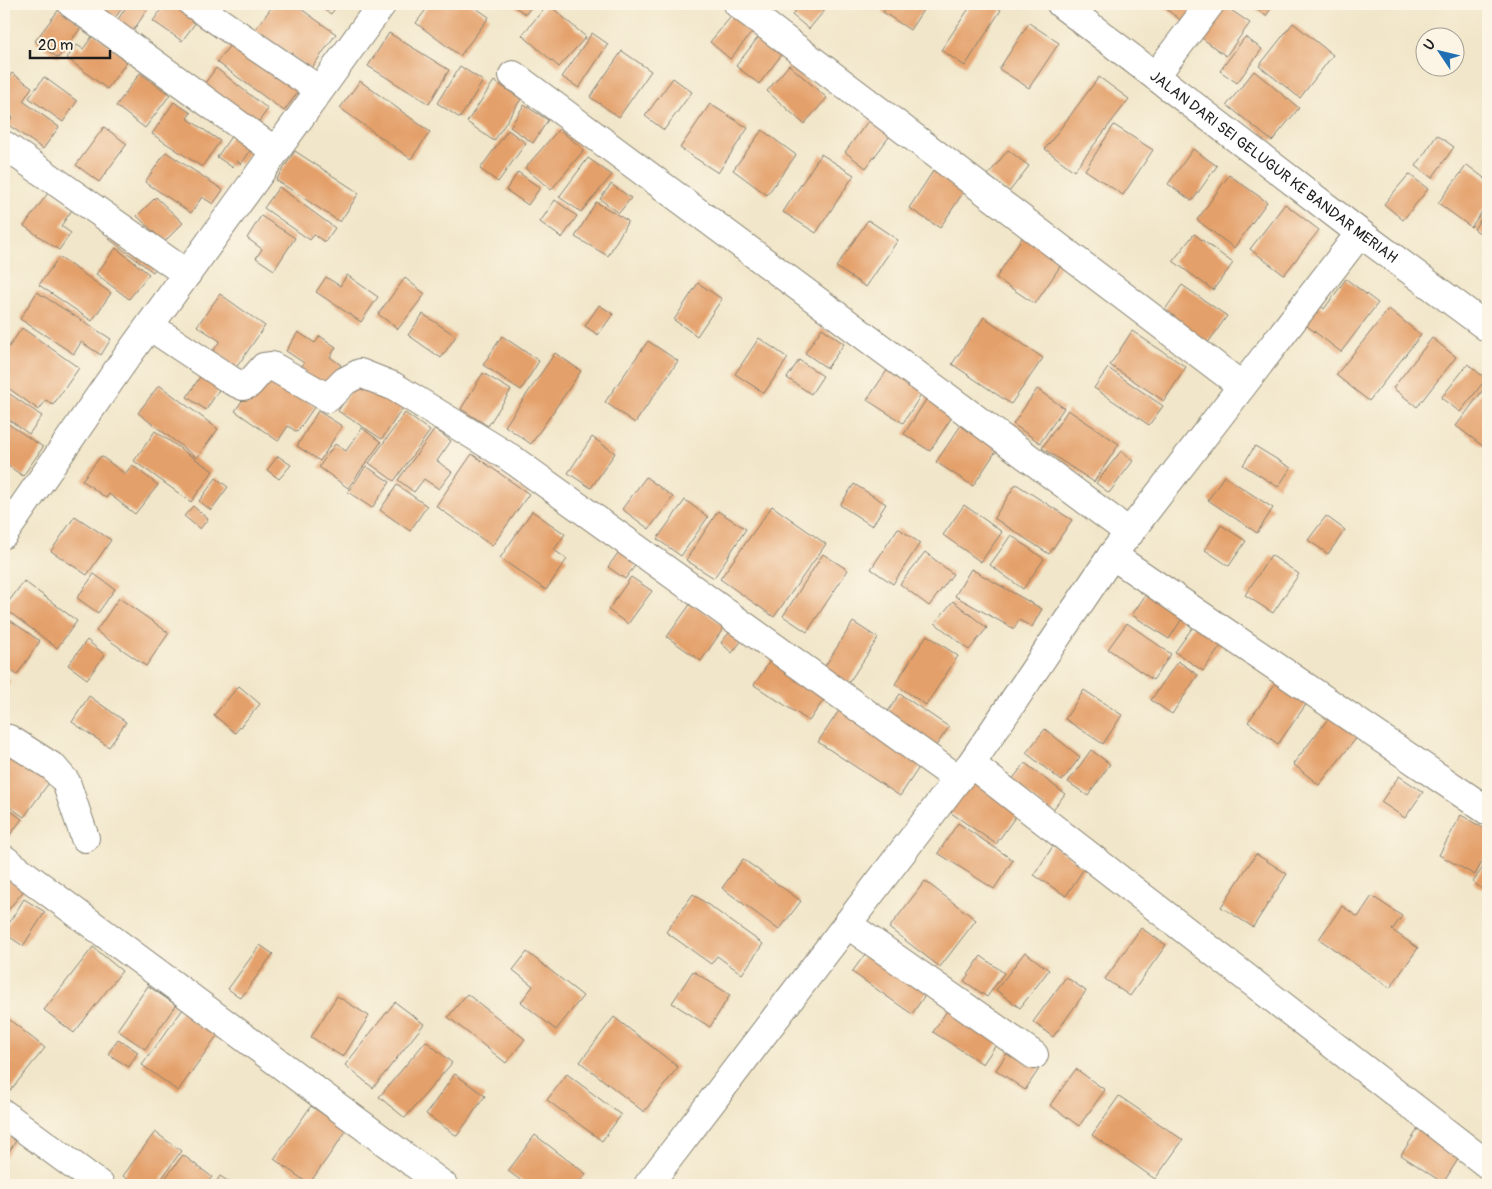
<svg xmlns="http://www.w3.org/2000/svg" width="1492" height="1189" viewBox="0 0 1492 1189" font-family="Pangolin,sans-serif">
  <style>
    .building { fill: #e4a06b }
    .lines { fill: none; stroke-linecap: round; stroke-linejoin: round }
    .minor-casing { stroke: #868172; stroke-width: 30 }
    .major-casing { stroke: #868172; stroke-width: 30 }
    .minor { stroke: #fff; stroke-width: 28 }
    .major { stroke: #fff; stroke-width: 28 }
    .labels { text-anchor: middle; stroke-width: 4; stroke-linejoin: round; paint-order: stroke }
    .street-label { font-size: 15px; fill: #1c1c1c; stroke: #fcf5e5 }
  </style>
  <rect width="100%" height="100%" fill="#fcf5e5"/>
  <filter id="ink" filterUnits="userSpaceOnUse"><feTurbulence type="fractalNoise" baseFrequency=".02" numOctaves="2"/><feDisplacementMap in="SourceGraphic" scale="10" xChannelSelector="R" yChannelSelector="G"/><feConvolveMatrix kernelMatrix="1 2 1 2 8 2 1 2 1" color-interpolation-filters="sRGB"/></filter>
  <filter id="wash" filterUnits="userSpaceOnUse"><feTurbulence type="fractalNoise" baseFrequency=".0096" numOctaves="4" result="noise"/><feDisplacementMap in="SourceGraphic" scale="20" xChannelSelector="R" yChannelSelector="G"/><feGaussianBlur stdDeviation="1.12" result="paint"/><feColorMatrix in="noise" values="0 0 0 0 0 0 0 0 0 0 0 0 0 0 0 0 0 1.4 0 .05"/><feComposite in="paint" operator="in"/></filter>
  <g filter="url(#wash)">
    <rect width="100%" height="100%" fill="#f1e6c9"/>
    <g id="blocks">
      <g class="building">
        <path d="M105 4H125L115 18 101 9Z"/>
        <path d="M128 4H151L131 34 115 24Z"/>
        <path d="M165 4H188L202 14 182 41 153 21Z"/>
        <path d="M274 4H294L336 34 311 69 255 30Z"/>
        <path d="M315 4H338L331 14Z"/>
        <path d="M430 4H470L489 17 460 56 416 23Z"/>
        <path d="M510 4H533L526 14Z"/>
        <path d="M548 4 586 37 559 67 522 35Z"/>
        <path d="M801 4H830L809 29 792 15Z"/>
        <path d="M888 4H927L910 30 883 12Z"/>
        <path d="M972 4H990L1001 10 965 66 941 50Z"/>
        <path d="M1162 4H1203L1187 25 1161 5Z"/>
        <path d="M1222 4 1250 23 1226 56 1199 36Z"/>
        <path d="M1249 4H1274L1266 16Z"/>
        <path d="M60 8 83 25 58 58 35 41Z"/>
        <path d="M734 13 754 30 730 59 710 42Z"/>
        <path d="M1029 23 1059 43 1029 88 999 69Z"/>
        <path d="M1293 23 1333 55 1300 98 1259 66Z"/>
        <path d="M389 33 449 70 429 104 368 66Z"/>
        <path d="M592 33 608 44 579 88 562 77Z"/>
        <path d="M94 34 129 59 107 89 67 58 77 45 83 49Z"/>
        <path d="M760 35 783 53 759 84 736 66Z"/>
        <path d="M1245 37 1262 49 1237 83 1220 71Z"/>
        <path d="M234 40 300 89 284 111 217 62Z"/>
        <path d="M622 51 651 71 619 117 590 97Z"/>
        <path d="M789 65 827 98 804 124 767 91Z"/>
        <path d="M460 66 483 81 460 118 437 103Z"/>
        <path d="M216 68 268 109 254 128 202 87Z"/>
        <path d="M1254 71 1299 108 1272 141 1227 105Z"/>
        <path d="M12 73 32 87 23 101 59 127 43 149 7 124 13 117 4 111V85Z"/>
        <path d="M140 73 170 95 145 128 116 106Z"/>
        <path d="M44 77 77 101 63 122 29 98Z"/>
        <path d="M1099 77 1129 99 1074 171 1045 149Z"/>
        <path d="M673 78 692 92 664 130 645 116Z"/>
        <path d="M360 81 430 132 411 159 340 108Z"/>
        <path d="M494 81 521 99 494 141 467 122Z"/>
        <path d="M174 102 191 113 187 118 220 141 202 167 152 134Z"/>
        <path d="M710 104 748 128 718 173 680 148Z"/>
        <path d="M524 105 548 120 533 143 510 127Z"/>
        <path d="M871 117 892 133 866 168 845 152Z"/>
        <path d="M1114 125 1153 150 1123 195 1085 170Z"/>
        <path d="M104 127 127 144 99 182 76 165Z"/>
        <path d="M236 129 256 143 241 164 237 161 232 167 217 157Z"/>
        <path d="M559 129 584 150 551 190 525 168Z"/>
        <path d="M508 130 526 143 498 182 480 169Z"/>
        <path d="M762 130 796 155 767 195 733 170Z"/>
        <path d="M1437 135 1454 147 1432 178 1416 166Z"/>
        <path d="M1193 149 1217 166 1192 201 1168 184Z"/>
        <path d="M1008 150 1029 166 1009 192 988 175Z"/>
        <path d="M295 151 359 193 340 222 276 180Z"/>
        <path d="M166 152 223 190 213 204 202 197 191 213 145 182Z"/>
        <path d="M821 154 854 175 816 233 783 212Z"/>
        <path d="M588 158 612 175 581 212 559 197Z"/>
        <path d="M937 165 968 185 940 228 909 208Z"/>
        <path d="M1467 165 1488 181V203L1471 227 1438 203Z"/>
        <path d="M518 172 540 188 528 205 506 190Z"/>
        <path d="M1409 174 1428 189 1403 220 1384 204Z"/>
        <path d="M1229 175 1267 202 1234 248 1197 220Z"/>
        <path d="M611 184 631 198 619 213 600 199Z"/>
        <path d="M279 187 335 228 325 242 314 235 310 240 264 208Z"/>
        <path d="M48 193 72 210 61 226 71 233 59 250 24 226Z"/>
        <path d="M156 197 183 223 164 242 137 216Z"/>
        <path d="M555 200 577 216 562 238 540 222Z"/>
        <path d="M596 202 628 221 608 256 575 237Z"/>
        <path d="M1285 204 1319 230 1284 275 1250 249Z"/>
        <path d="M1488 209V239L1474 229Z"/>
        <path d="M261 216 295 238 274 270 256 258 262 249 247 238Z"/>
        <path d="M868 220 898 240 866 287 836 267Z"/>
        <path d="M117 228 161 261 153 272 109 239Z"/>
        <path d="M1194 234 1233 263 1213 290 1173 261Z"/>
        <path d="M1023 236 1063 262 1035 304 996 278Z"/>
        <path d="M116 248 149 274 129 299 96 274Z"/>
        <path d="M59 257 111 293 92 321 39 285Z"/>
        <path d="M347 275 378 297 361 322 316 292 326 277 340 286Z"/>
        <path d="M405 278 425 294 398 329 378 314Z"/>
        <path d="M1346 279 1378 303 1341 352 1302 322 1317 303 1324 309Z"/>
        <path d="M698 283 722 299 697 336 674 320Z"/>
        <path d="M1182 285 1227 316 1205 347 1160 317Z"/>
        <path d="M37 292 111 339 101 355 81 342 74 354 20 319Z"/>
        <path d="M220 294 265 326 236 368 213 351 220 341 197 326Z"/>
        <path d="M599 305 613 314 598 335 585 326Z"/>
        <path d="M1389 309 1421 335 1369 401 1336 375Z"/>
        <path d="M423 314 456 336 441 358 408 335Z"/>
        <path d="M984 317 1043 358 1011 404 952 364Z"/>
        <path d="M22 328 79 368 53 405 46 400 39 410 4 385V354Z"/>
        <path d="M822 328 844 344 827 368 805 353Z"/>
        <path d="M1132 331 1186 367 1164 401 1110 365Z"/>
        <path d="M298 332 315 343 320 336 336 347 330 357 341 365 326 388 300 370 304 363 286 351Z"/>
        <path d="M502 336 539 361 521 390 483 365Z"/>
        <path d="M759 338 788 358 764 393 735 374Z"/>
        <path d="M1432 338 1456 357 1417 407 1393 388Z"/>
        <path d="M648 341 678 361 635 423 605 402Z"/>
        <path d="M555 353 581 371 531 444 505 426Z"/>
        <path d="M799 360 823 376 811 394 787 378Z"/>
        <path d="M1468 364 1486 379 1460 412 1441 398Z"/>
        <path d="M890 366 925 389 903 423 867 400Z"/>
        <path d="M1108 368 1163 406 1149 425 1094 388Z"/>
        <path d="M205 369 224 382 206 410 187 397Z"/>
        <path d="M263 370 315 406 297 432 288 426 278 441 235 411Z"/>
        <path d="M483 373 511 390 488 426 461 409Z"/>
        <path d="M361 375 406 403 382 439 338 411Z"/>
        <path d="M159 385 218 429 197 458 138 413Z"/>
        <path d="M1037 389 1064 408 1040 443 1013 424Z"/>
        <path d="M4 390 42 416 29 434 4 416Z"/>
        <path d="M1483 390 1488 393V438L1483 446 1456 426Z"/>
        <path d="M931 392 957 409 930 451 904 434Z"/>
        <path d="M1068 410 1119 444 1094 482 1042 448Z"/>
        <path d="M318 411 342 426 320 461 297 446Z"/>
        <path d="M405 413 430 431 394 481 369 463Z"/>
        <path d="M968 415 1004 439 973 486 936 462Z"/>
        <path d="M4 421 43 447 23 476 7 465 4 470Z"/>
        <path d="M362 428 381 442 348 488 319 467 335 444 346 451Z"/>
        <path d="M435 429 451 441 437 461 452 472 439 489 424 479 414 492 398 480Z"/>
        <path d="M155 431 213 471 191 502 134 461Z"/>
        <path d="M592 437 615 453 591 488 568 473Z"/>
        <path d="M1255 446 1291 468 1278 487 1243 465Z"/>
        <path d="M1121 451 1133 461 1109 493 1096 483Z"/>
        <path d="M472 454 529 494 492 546 436 506Z"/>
        <path d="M101 456 125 474 132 465 158 485 135 514 109 494 106 498 82 480Z"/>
        <path d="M278 456 291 465 279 479 267 470Z"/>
        <path d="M366 466 390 482 372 508 348 492Z"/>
        <path d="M1224 476 1273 508 1257 533 1208 500Z"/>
        <path d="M646 477 673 497 649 529 622 509Z"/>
        <path d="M216 478 228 487 211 510 199 501Z"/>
        <path d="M854 484 886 504 872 526 840 505Z"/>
        <path d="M1016 484 1072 520 1049 554 994 518Z"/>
        <path d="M397 485 427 506 410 531 380 510Z"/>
        <path d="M685 500 708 517 681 556 657 539Z"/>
        <path d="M964 505 1002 532 981 562 943 535Z"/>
        <path d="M193 506 208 519 200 529 184 516Z"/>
        <path d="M772 506 826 544 774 617 720 579Z"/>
        <path d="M532 511 565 534 554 550 567 559 546 590 500 558Z"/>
        <path d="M718 511 746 529 714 578 686 560Z"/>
        <path d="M75 516 111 540 87 575 51 551Z"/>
        <path d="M1326 516 1345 530 1328 554 1308 540Z"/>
        <path d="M1221 525 1246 541 1229 566 1205 550Z"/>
        <path d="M898 528 920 543 893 584 871 569Z"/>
        <path d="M1011 535 1044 559 1023 589 990 565Z"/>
        <path d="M623 546 641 558 625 579 608 567Z"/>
        <path d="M925 552 953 574 929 606 900 584Z"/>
        <path d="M823 554 848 570 807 632 783 616Z"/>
        <path d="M1271 555 1299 574 1273 613 1245 595Z"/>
        <path d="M971 569 1042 609 1032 627 1019 620 1014 629 955 596Z"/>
        <path d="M94 574 115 589 98 613 77 598Z"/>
        <path d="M631 577 652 591 628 624 608 610Z"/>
        <path d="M24 581 77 621 57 648 4 608Z"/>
        <path d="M1151 587 1187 611 1169 639 1132 615Z"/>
        <path d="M119 598 169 633 146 666 96 631Z"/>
        <path d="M953 601 987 628 969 650 935 623Z"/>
        <path d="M691 603 725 626 701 661 667 637Z"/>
        <path d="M4 616 40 641 17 675 4 665Z"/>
        <path d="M1198 620 1226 639 1203 671 1175 652Z"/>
        <path d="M853 622 878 638 846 687 822 671Z"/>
        <path d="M1127 623 1171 654 1153 680 1108 649Z"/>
        <path d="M735 625 747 634 732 653 721 643Z"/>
        <path d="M927 635 958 656 926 705 895 684Z"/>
        <path d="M87 640 105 655 87 679 68 665Z"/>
        <path d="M772 658 827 695 809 721 754 685Z"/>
        <path d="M1178 661 1198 675 1172 714 1151 700Z"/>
        <path d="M4 677 10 681 4 690Z"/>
        <path d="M1280 677 1310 699 1278 744 1248 722Z"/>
        <path d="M239 686 260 704 235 733 214 715Z"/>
        <path d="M1084 690 1122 715 1103 744 1065 719Z"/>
        <path d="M900 694 949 727 933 750 884 717Z"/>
        <path d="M89 696 126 722 109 747 72 722Z"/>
        <path d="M842 706 924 760 900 796 818 742Z"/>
        <path d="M1335 710 1362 731 1319 785 1293 764Z"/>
        <path d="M1045 729 1080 757 1062 781 1026 753Z"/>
        <path d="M11 745 54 776 24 817 4 803V755Z"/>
        <path d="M1091 750 1110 764 1088 796 1068 782Z"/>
        <path d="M1025 763 1065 794 1051 812 1011 781Z"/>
        <path d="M966 776 1018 813 996 844 944 808Z"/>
        <path d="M1399 776 1423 792 1405 818 1381 802Z"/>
        <path d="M4 806 22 819 4 843Z"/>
        <path d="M1461 815 1488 831V851L1475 875 1439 855Z"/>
        <path d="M958 823 1013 860 994 889 938 853Z"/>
        <path d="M1053 846 1085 867 1066 896 1034 875Z"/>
        <path d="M1256 854 1287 874 1253 927 1221 907Z"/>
        <path d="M743 859 801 901 779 930 722 888Z"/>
        <path d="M1488 860V893L1473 882Z"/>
        <path d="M4 873 26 888 4 915Z"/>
        <path d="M925 881 976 920 940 967 889 928Z"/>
        <path d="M693 894 763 944 742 974 717 956 711 964 666 932Z"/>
        <path d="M1372 896 1402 916 1392 930 1418 948 1390 988 1319 939 1342 906 1358 917Z"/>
        <path d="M24 899 45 912 23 946 4 933V931Z"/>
        <path d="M1141 928 1166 945 1130 996 1105 979Z"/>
        <path d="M260 945 273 954 241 998 228 989Z"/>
        <path d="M871 946 930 988 912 1014 852 972Z"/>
        <path d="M93 947 122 971 74 1033 44 1010Z"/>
        <path d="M527 952 583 996 556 1030 521 1002 533 986 513 970Z"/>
        <path d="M1025 952 1049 970 1020 1008 996 990Z"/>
        <path d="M981 956 1004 973 987 997 964 981Z"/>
        <path d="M693 971 730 995 710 1027 672 1003Z"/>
        <path d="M1066 977 1086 991 1053 1037 1033 1022Z"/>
        <path d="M148 986 176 1005 145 1049 117 1030Z"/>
        <path d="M467 994 525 1039 506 1063 448 1017Z"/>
        <path d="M337 996 369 1016 343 1057 311 1037Z"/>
        <path d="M395 1002 424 1024 373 1088 345 1065Z"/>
        <path d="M186 1005 221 1030 178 1091 142 1065Z"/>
        <path d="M950 1006 1000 1039 983 1064 933 1032Z"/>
        <path d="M6 1017 45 1048 5 1097 4 1020Z"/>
        <path d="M614 1017 678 1067 644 1112 580 1062Z"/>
        <path d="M118 1039 138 1052 129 1067 108 1054Z"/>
        <path d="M426 1041 452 1063 405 1118 379 1097Z"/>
        <path d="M1012 1046 1041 1066 1025 1090 996 1070Z"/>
        <path d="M1076 1069 1105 1090 1079 1126 1050 1105Z"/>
        <path d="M455 1074 485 1096 457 1136 426 1114Z"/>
        <path d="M567 1074 621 1115 602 1141 547 1100Z"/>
        <path d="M1119 1096 1183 1140 1155 1179 1092 1135Z"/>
        <path d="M311 1106 347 1130 309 1184 274 1159Z"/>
        <path d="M1420 1126 1462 1153 1443 1183 1401 1155Z"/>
        <path d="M4 1132 16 1141 4 1159Z"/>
        <path d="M155 1132 181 1151 157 1185H136L123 1176Z"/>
        <path d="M535 1135 586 1174 577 1185H527L508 1171Z"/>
        <path d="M183 1155 212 1177 206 1185H160Z"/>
        <path d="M220 1176 234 1185H214Z"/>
        <path d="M738 1181 745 1185H735Z"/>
      </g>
    </g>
  </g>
  <g filter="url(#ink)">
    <use href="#blocks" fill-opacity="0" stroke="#868172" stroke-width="1"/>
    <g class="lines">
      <g class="minor-casing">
        <g id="minor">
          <path d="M72 4 275 151"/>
          <path d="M193 4 318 89"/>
          <path d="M738 4 1242 386"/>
          <path d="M513 75 1130 533"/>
          <path d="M1156 75 1210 4"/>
          <path d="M4 145 187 274"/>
          <path d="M151 327 232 381 243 386 249 384 264 367 272 366 328 398 345 381 360 373 393 386 509 457 958 779"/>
          <path d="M4 534 121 365 382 4"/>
          <path d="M1112 555 1488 811"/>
          <path d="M4 738 9 739 53 767 66 782 85 838"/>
          <path d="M971 764 1488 1165"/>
          <path d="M4 859 443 1185"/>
          <path d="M847 924 1034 1055"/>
          <path d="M4 1114 100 1185"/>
          <path d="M648 1185 958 779 971 764 1112 555 1360 233"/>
        </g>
      </g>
      <g class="major-casing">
        <g id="major">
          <path id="s1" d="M1061 4 1360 233 1488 328"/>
        </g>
      </g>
      <use href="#minor" class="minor"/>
      <use href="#major" class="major"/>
    </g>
  </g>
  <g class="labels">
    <g class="street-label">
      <text dy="5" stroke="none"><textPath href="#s1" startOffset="268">JALAN DARI SEI GELUGUR KE BANDAR MERIAH</textPath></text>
    </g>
  </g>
  <rect width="1492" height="1189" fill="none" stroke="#fcf5e5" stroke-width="20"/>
  <g transform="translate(1440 52) rotate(305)"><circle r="24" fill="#fcf5e5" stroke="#a29e95"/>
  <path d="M0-4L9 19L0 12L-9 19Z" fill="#1f6fb2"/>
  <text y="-8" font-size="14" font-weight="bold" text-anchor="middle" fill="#1c1c1c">U</text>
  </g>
  <path d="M30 50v8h80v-8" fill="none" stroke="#1c1c1c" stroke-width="2.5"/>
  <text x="38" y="50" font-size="15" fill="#1c1c1c" stroke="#fcf5e5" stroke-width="4" paint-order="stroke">20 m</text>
</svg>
